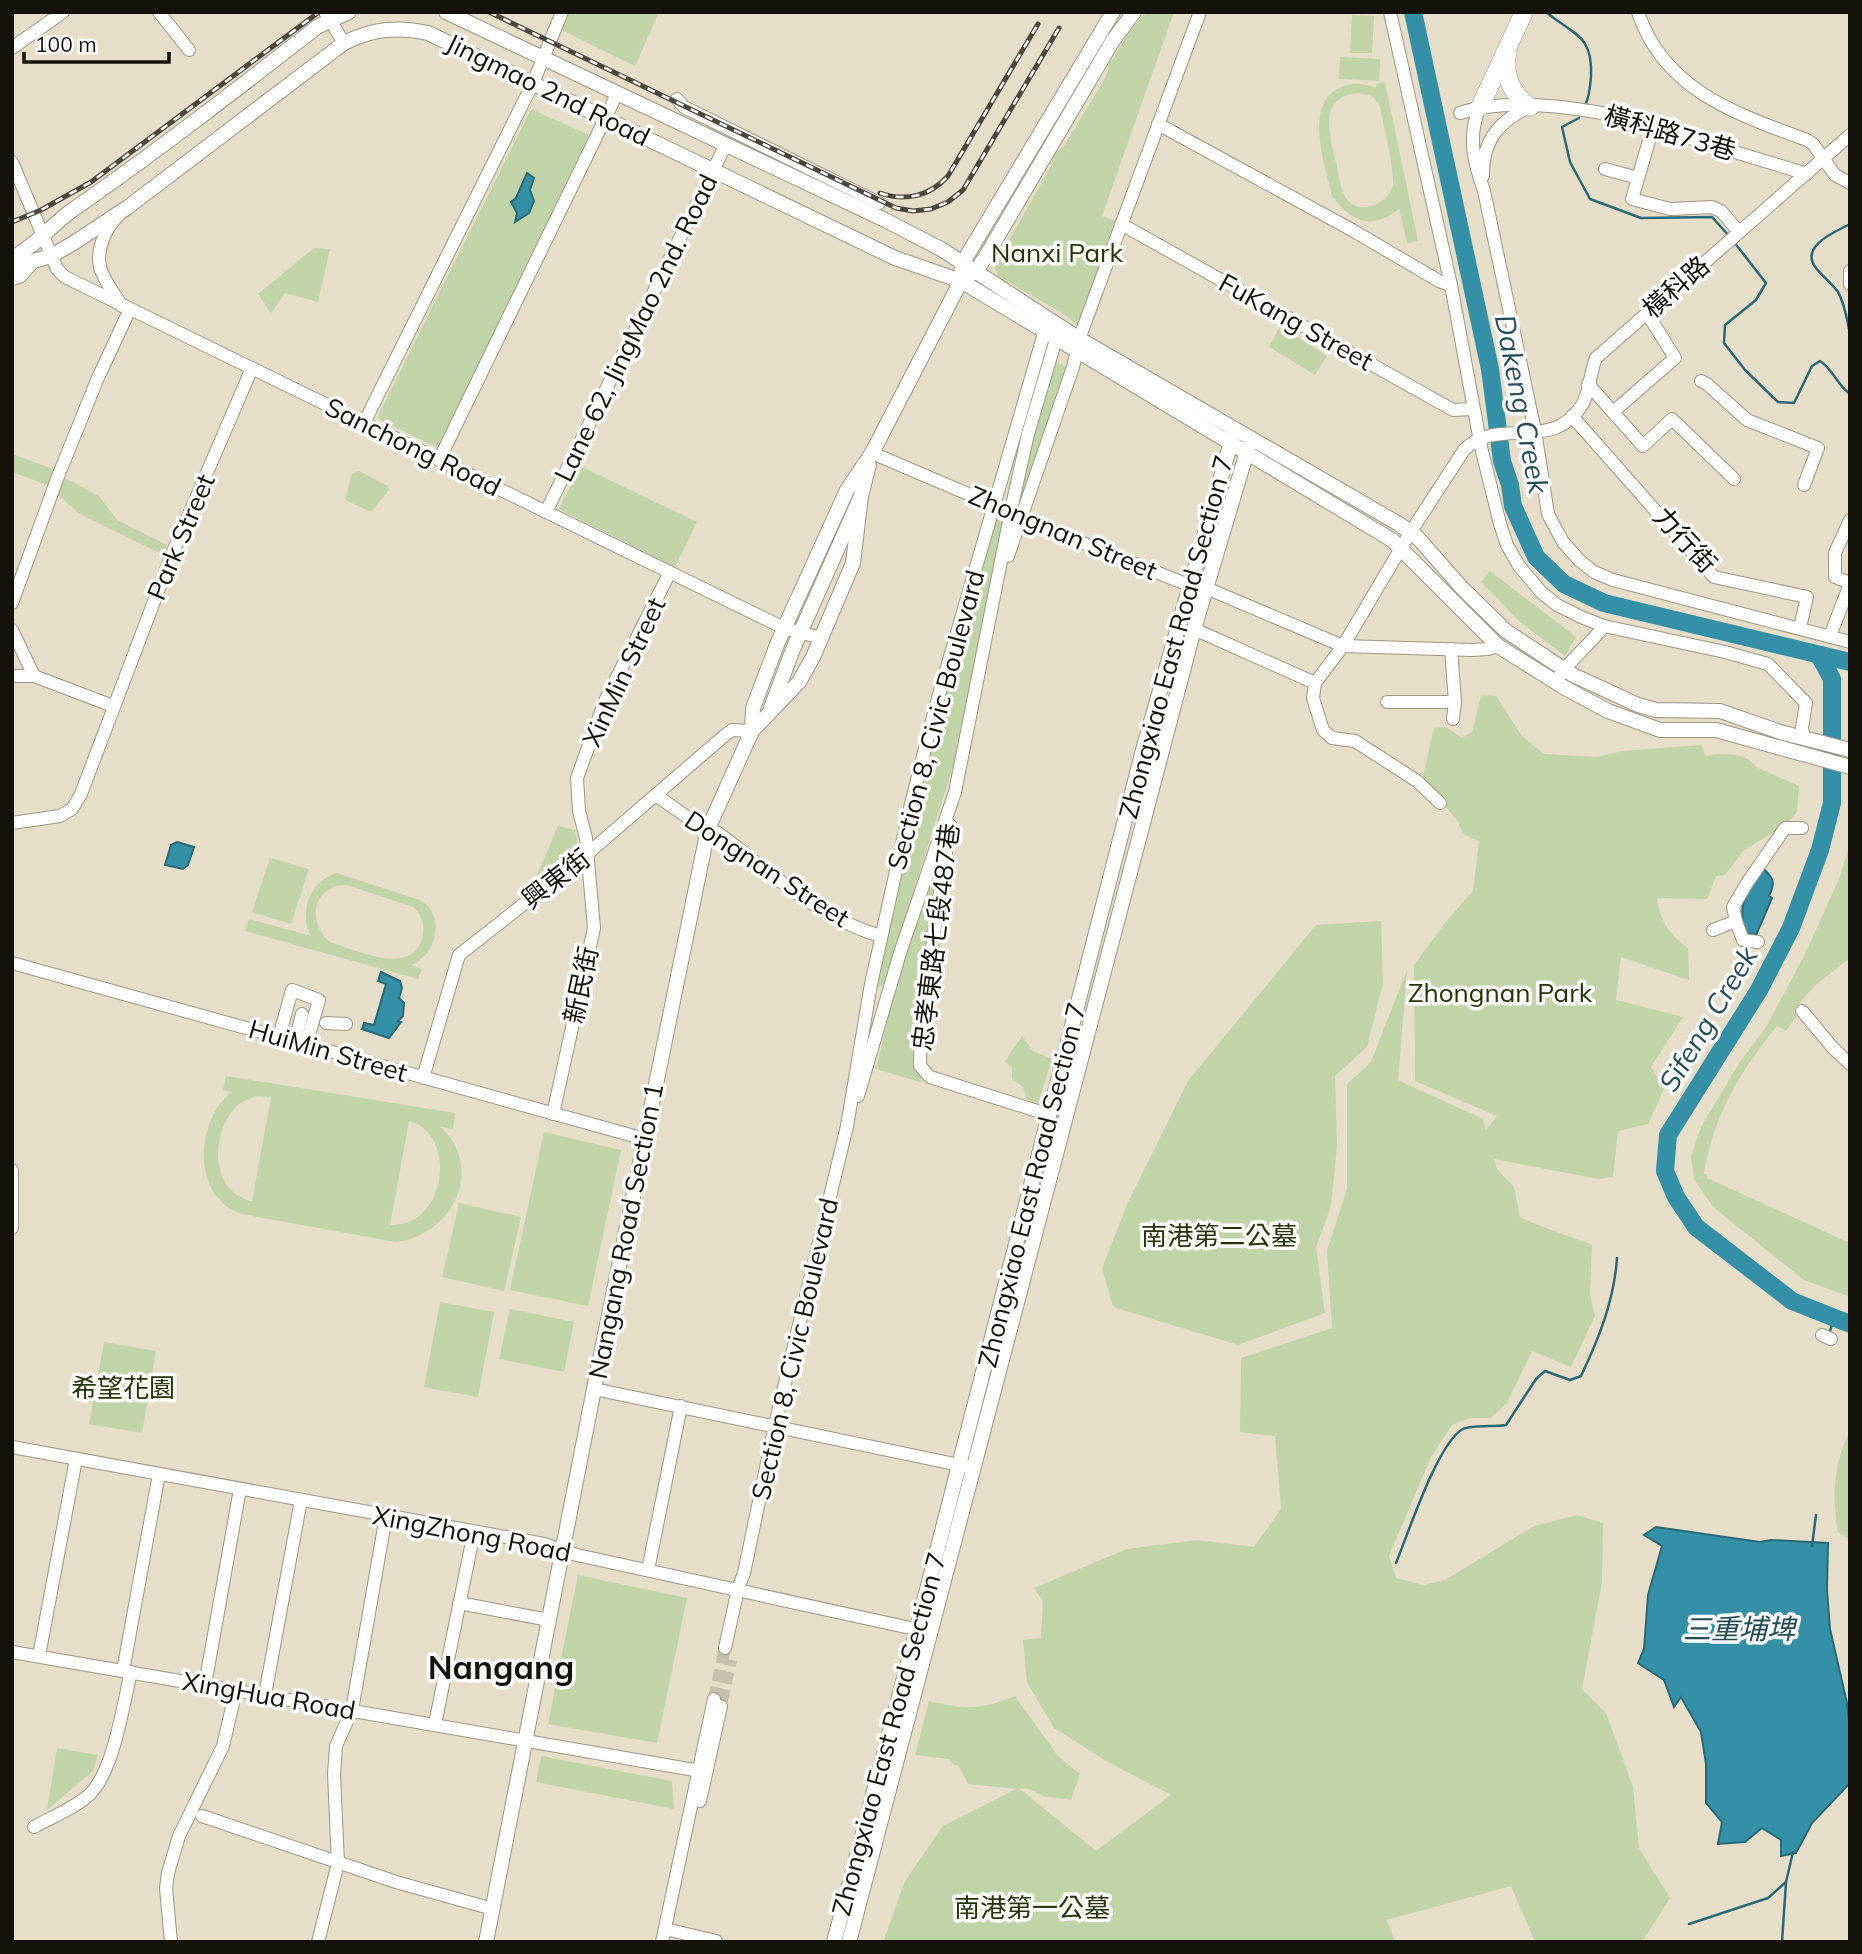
<svg xmlns="http://www.w3.org/2000/svg" width="1862" height="1954" viewBox="0 0 1862 1954" font-family="Mulish,'Noto Sans TC',sans-serif">
  <style>
    .green { fill: #c0d4a7; fill-rule: evenodd }
    .water { fill: #3390a6; stroke: #2a6a78; stroke-width: 2 }
    .lines { fill: none; stroke-linecap: round; stroke-linejoin: round }
    .stream { stroke: #2a6a78; stroke-width: 2.5 }
    .river { stroke: #3390a6; stroke-width: 18 }
    .minor-tunnel { stroke: #c8bfad; stroke-width: 12; stroke-dasharray: 12 6; stroke-linecap: butt }
    .minor-casing { stroke: #9d9583; stroke-width: 14 }
    .major-casing { stroke: #9d9583; stroke-width: 16 }
    .highway-casing { stroke: #9d9583; stroke-width: 19 }
    .minor { stroke: #fff; stroke-width: 12 }
    .major { stroke: #fff; stroke-width: 14 }
    .highway { stroke: #fff; stroke-width: 18 }
    .rail-casing { stroke: #4b473c; stroke-width: 5 }
    .rail { stroke: #fff; stroke-width: 2.5; stroke-dasharray: 8; stroke-linecap: butt }
    .labels { text-anchor: middle; stroke-width: 7; stroke-linejoin: round; paint-order: stroke }
    .street-label { font-size: 26px; fill: #15120b; stroke: #fff }
    .park-label { font-size: 26px; fill: #243404; stroke: #fff }
    .water-label { font-size: 28px; font-style: italic; fill: #244c56; stroke: #fff }
    .district-label { font-size: 33px; font-weight: bold; fill: #15120b; stroke: #fff }
  </style>
  <rect width="100%" height="100%" fill="#e7deca"/>
  <g class="green">
    <path d="M570 12H659L635 66 561 30Z"/>
    <path d="M1147 12H1174L1102 216 1118 222 1078 326 1067 316 998 276 995 268 996 258 1003 251 1051 166 1053 156 1064 146 1105 78 1110 63 1131 29Z"/>
    <path d="M1352 15 1374 16 1372 53H1350Z"/>
    <path d="M1340 57 1380 59 1379 81 1339 79Z"/>
    <path d="M1385 82 1418 241 1407 243 1399 209C1372 230 1352 223 1332 196 1326 166 1303 106 1339 88 1351 82 1364 83 1376 88V84ZM1358 93 1372 96 1380 106C1384 130 1392 156 1393 180 1394 189 1387 198 1380 202 1370 208 1359 210 1350 202 1339 192 1339 175 1336 162 1330 135 1317 96 1358 93Z"/>
    <path d="M531 109 589 135 438 448 377 418Z"/>
    <path d="M314 248 330 249 318 302 285 293 271 313 258 294Z"/>
    <path d="M1280 326 1327 356 1315 375 1269 347Z"/>
    <path d="M1055 361 1070 369 1026 498 1019 495 1032 435Z"/>
    <path d="M12 454 56 470 50 486 12 472Z"/>
    <path d="M580 466 697 522 675 567 559 509Z"/>
    <path d="M359 471 388 486 389 490 371 512 345 500 352 473Z"/>
    <path d="M65 478 99 496 117 520 167 545 163 555 80 514 58 495Z"/>
    <path d="M996 519 1003 522 953 767 884 984 877 988 876 986 944 695Z"/>
    <path d="M1490 571 1576 637 1565 656 1520 622 1481 582Z"/>
    <path d="M1481 695 1496 696 1522 736 1544 754 1596 757 1623 751 1702 745 1705 756C1721 753 1746 751 1756 767L1799 786 1797 812 1787 824 1743 851 1725 875 1716 876 1707 899 1657 898C1661 923 1669 934 1688 948L1689 980 1621 957 1616 1000 1683 1017 1651 1067 1664 1089 1648 1124 1618 1131 1613 1177 1598 1179 1494 1159 1497 1169 1514 1187 1520 1218 1592 1245 1590 1294 1595 1316 1571 1367 1532 1351 1507 1403 1491 1418H1470L1452 1425 1431 1457 1389 1556 1396 1578 1423 1585 1445 1580 1534 1526 1577 1515 1603 1523 1602 1582 1582 1689 1606 1713 1633 1787 1639 1848 1670 1898 1644 1939 1636 1942H1535L1511 1886 1387 1920 1395 1942H883L905 1881 943 1826 1016 1789 968 1784 959 1766 953 1764 949 1759 915 1755 929 1701C967 1710 979 1710 1015 1696L1058 1756 1080 1774 1071 1800C1063 1798 1055 1798 1047 1797 1036 1795 1032 1786 1020 1789L1096 1851 1171 1795 1108 1762 1054 1728 1027 1682 1023 1640 1041 1638 1043 1601 1034 1588 1127 1549 1197 1540 1254 1547 1281 1509 1275 1436 1240 1432 1241 1358 1332 1328 1327 1250 1347 1189V1084L1371 1062 1407 970 1398 1080 1483 1119 1486 1130 1497 1116 1415 1081 1414 965 1444 924 1473 891 1479 841 1463 834 1457 820 1422 780 1434 728 1446 727 1462 738 1472 732Z"/>
    <path d="M558 826 575 830 579 856 548 880 537 875Z"/>
    <path d="M1850 843V958L1813 987 1795 1009 1797 1016 1786 1031 1777 1026C1742 1068 1712 1118 1704 1174H1707V1178L1850 1243V1297L1804 1280 1713 1207 1694 1179 1691 1156 1701 1127 1740 1062 1765 1029 1804 956 1839 879Z"/>
    <path d="M270 858 309 869 291 924 252 912Z"/>
    <path d="M936 861 941 864 913 1043 914 1063 923 1083 876 1069 897 981Z"/>
    <path d="M337 873 420 900C446 914 437 956 411 965L422 969 418 979 245 931 249 919 311 936C298 913 310 880 337 873ZM347 885 413 907C421 914 424 922 423 932 419 980 356 950 330 942 306 922 313 885 347 885Z"/>
    <path d="M1381 921 1383 983 1367 1047 1335 1076 1337 1146 1331 1206 1316 1247 1325 1313 1238 1345 1113 1307 1102 1268 1128 1202 1188 1081 1316 925Z"/>
    <path d="M1022 1036 1033 1051 1052 1059 1038 1104 1027 1099 1023 1087 1012 1079V1068L1005 1061Z"/>
    <path d="M226 1076 455 1113 453 1129 441 1127C447 1134 454 1141 457 1150 474 1193 440 1237 396 1242L242 1214C191 1198 195 1122 231 1092L223 1090ZM258 1096 271 1097 252 1201C209 1192 210 1131 238 1105 244 1100 251 1098 258 1096ZM409 1121C458 1133 447 1228 390 1225Z"/>
    <path d="M544 1132 621 1150 588 1306 510 1290Z"/>
    <path d="M459 1203 521 1217 504 1291 442 1277Z"/>
    <path d="M440 1302 494 1312 478 1397 424 1387Z"/>
    <path d="M510 1309 574 1322 564 1372 499 1359Z"/>
    <path d="M104 1342 156 1351 142 1433 89 1424Z"/>
    <path d="M1850 1432V1540L1838 1532C1832 1500 1833 1461 1850 1432Z"/>
    <path d="M578 1575 687 1598 657 1743 548 1724Z"/>
    <path d="M57 1748 98 1755 93 1771 47 1810Z"/>
    <path d="M541 1756 672 1781 674 1809 536 1782Z"/>
  </g>
  <g class="water">
    <path d="M527 173 534 178 530 190 534 201 529 213 515 222 517 213 511 202 516 198Z"/>
    <path d="M177 842 194 847 188 865 183 869 165 865 171 845Z"/>
    <path d="M1763 868C1773 878 1776 882 1769 896L1772 898 1756 935 1745 933C1737 901 1747 894 1763 868Z"/>
    <path d="M381 972 400 981 402 988 399 998 404 1003 403 1016 398 1021 401 1022 389 1038 362 1029 364 1023 374 1025 386 984 378 981Z"/>
    <path d="M1656 1527 1760 1542 1771 1540 1828 1543 1827 1590 1830 1629 1847 1703 1850 1730 1849 1784 1812 1823 1796 1853 1781 1856V1840L1762 1828 1745 1842 1718 1844 1722 1822 1706 1803V1764L1701 1732 1681 1697 1674 1707 1664 1680 1638 1663 1644 1649 1648 1595 1662 1546 1644 1535Z"/>
  </g>
  <g class="lines">
    <g class="stream">
      <path d="M1546 12C1574 35 1593 35 1591 76 1590 86 1590 94 1586 103"/>
      <path d="M1579 118 1562 127 1570 162 1590 199 1641 218 1712 217 1730 237"/>
      <path d="M1850 224C1835 232 1799 246 1816 268 1822 276 1832 283 1838 292 1845 304 1847 320 1850 334"/>
      <path d="M1734 242 1766 283 1756 300 1725 325 1724 343 1745 370 1778 402 1794 403 1812 366 1820 361C1833 369 1837 385 1850 394"/>
      <path d="M1830 1331 1834 1318"/>
      <path d="M1812 1546 1816 1515"/>
      <path d="M1396 1563C1408 1534 1438 1442 1463 1429 1471 1425 1495 1427 1506 1425L1536 1379 1545 1371 1570 1380 1581 1376C1599 1338 1614 1301 1617 1258"/>
      <path d="M1689 1924 1768 1898 1786 1882"/>
      <path d="M1782 1942 1786 1882 1793 1852"/>
    </g>
    <g class="river">
      <path d="M1413 12 1490 369 1502 461 1510 485 1513 506 1536 557 1564 584 1604 603 1850 662"/>
      <path d="M1819 655 1832 679V803L1820 850 1791 928 1759 990 1668 1135 1665 1171 1676 1197 1696 1227 1792 1301 1850 1324"/>
    </g>
    <g class="minor-tunnel">
      <path d="M714 1699 725 1648"/>
      <path d="M722 1701 731 1660"/>
    </g>
    <g class="minor-casing">
      <g id="minor">
        <path d="M159 12 189 50"/>
        <path d="M325 12 344 43"/>
        <path d="M1390 12 1451 285 1481 447 1500 524 1507 545 1519 566 1541 592 1557 605 1581 617 1604 626 1725 652 1768 664 1806 703 1802 728 1804 738"/>
        <path d="M1638 12C1664 91 1737 114 1807 140L1813 144 1835 175 1850 183"/>
        <path d="M12 48 63 12"/>
        <path d="M677 99 684 107 879 203"/>
        <path d="M1480 107C1467 135 1474 163 1484 191L1535 431 1548 514 1563 542 1579 560 1594 572 1613 580 1850 642"/>
        <path d="M1460 113C1505 98 1572 107 1617 116L1807 174"/>
        <path d="M1158 124 1352 230 1439 281 1451 285"/>
        <path d="M1653 127 1632 199 1670 209 1712 207 1721 211 1739 232"/>
        <path d="M12 162 57 269 65 277 784 628 821 638"/>
        <path d="M1605 169 1638 178"/>
        <path d="M1483 176C1482 141 1499 121 1529 107"/>
        <path d="M118 216C106 227 96 249 100 267 103 280 115 294 122 306"/>
        <path d="M1121 224 1453 410 1472 409"/>
        <path d="M1850 271V284"/>
        <path d="M12 279 21 276 34 261"/>
        <path d="M1701 381 1707 384 1747 420 1818 448 1804 485"/>
        <path d="M1588 384 1643 446 1672 419 1734 479"/>
        <path d="M1613 412 1675 358 1647 313"/>
        <path d="M1572 416 1714 577 1807 597 1801 623"/>
        <path d="M364 423 533 83 562 12"/>
        <path d="M872 453 1083 543 1181 582 1206 588 1343 646 1472 650 1488 649 1498 646"/>
        <path d="M439 460 617 94"/>
        <path d="M546 512 726 144"/>
        <path d="M1850 520 1835 553V577L1850 583"/>
        <path d="M1008 556 1073 367 1082 331 1200 12"/>
        <path d="M12 603 57 479 97 380 130 309"/>
        <path d="M1194 629 1315 683"/>
        <path d="M12 630 34 676"/>
        <path d="M1832 631 1850 584"/>
        <path d="M1451 649 1455 702"/>
        <path d="M12 676H34L113 706"/>
        <path d="M1555 682C1568 661 1589 646 1604 626"/>
        <path d="M1387 702H1455L1453 719"/>
        <path d="M657 796 700 826 718 833C768 870 819 919 881 936"/>
        <path d="M1440 803 1417 781 1355 741 1332 738 1323 730 1313 698 1315 683 1343 646 1410 533 1464 450C1499 415 1551 454 1582 405 1590 392 1590 372 1596 358L1850 135"/>
        <path d="M12 823 60 816 72 809 81 794 172 554 252 368"/>
        <path d="M950 825 921 1022 920 1066 930 1077 1050 1115"/>
        <path d="M1736 921 1733 907 1747 883 1785 828H1802"/>
        <path d="M1713 930 1736 921 1743 940 1758 942"/>
        <path d="M12 963 645 1139"/>
        <path d="M1802 1011 1833 1048 1850 1064"/>
        <path d="M326 1023 346 1024"/>
        <path d="M279 1037 292 990 319 1000 306 1045"/>
        <path d="M295 1041 302 1014"/>
        <path d="M423 1078 459 955 586 855 724 736 732 730 752 731"/>
        <path d="M858 1096 900 953 955 792 1013 501 1028 434 1059 329"/>
        <path d="M553 1114 594 928 586 838 579 811 577 778 605 701 670 572"/>
        <path d="M12 1170V1228"/>
        <path d="M1822 1335 1831 1339"/>
        <path d="M594 1389 969 1467"/>
        <path d="M12 1447 544 1544 577 1555 924 1631"/>
        <path d="M648 1570 681 1406"/>
        <path d="M459 1603 549 1620"/>
        <path d="M725 1648 738 1589 744 1573 775 1425 847 1126 871 984 909 812 936 705 1047 323"/>
        <path d="M12 1652 706 1772"/>
        <path d="M39 1656 76 1459"/>
        <path d="M123 1671 159 1474"/>
        <path d="M205 1685 240 1489"/>
        <path d="M265 1695 301 1500"/>
        <path d="M435 1724 474 1532"/>
        <path d="M700 1801 721 1706"/>
        <path d="M202 1816 396 1882 493 1909"/>
        <path d="M34 1827C50 1818 77 1807 90 1794 114 1770 123 1705 131 1672"/>
        <path d="M665 1929 716 1941"/>
        <path d="M171 1942 166 1888 168 1873 179 1836 223 1746 236 1690"/>
        <path d="M318 1942 338 1863 334 1774 336 1746 352 1710 386 1516"/>
        <path d="M662 1942 714 1699"/>
      </g>
    </g>
    <g class="major-casing">
      <g id="major">
        <path d="M446 12 885 220 941 249 1081 340 1399 524 1418 538 1462 588 1506 631 1573 675 1638 705 1656 710 1720 711 1780 732 1850 750"/>
        <path d="M12 258C35 246 51 226 71 211 155 153 236 90 317 27L349 12"/>
        <path d="M12 267 51 256 72 244 128 207 344 43C372 29 397 26 428 33L895 258 961 281 1392 540 1498 646 1565 688 1608 711 1660 730H1716L1850 767"/>
        <path d="M970 275 976 271 986 256 1112 42 1134 12"/>
        <path d="M771 708 793 649 861 496 869 465"/>
        <path d="M752 731 753 708 778 642 847 490 872 453 961 281 962 264 1113 12"/>
        <path d="M486 1942 594 1389 708 829 752 731 799 682 813 657 853 563 861 496"/>
        <path d="M834 1942 912 1648 1143 750 1233 435"/>
        <path d="M849 1942 1194 629 1249 445"/>
      </g>
    </g>
    <g class="highway-casing">
      <g id="highway">
        <path d="M1507 54C1504 77 1511 93 1530 107"/>
        <path d="M1480 107 1524 12"/>
      </g>
    </g>
    <use href="#minor" class="minor"/>
    <use href="#major" class="major"/>
    <use href="#highway" class="highway"/>
    <g class="rail-casing">
      <g id="rail">
        <path d="M489 12 896 208 913 211 931 209 948 202 963 190 1059 28"/>
        <path d="M880 193C906 202 930 196 948 176L1038 24"/>
        <path d="M12 222 41 210 91 182 319 12"/>
      </g>
    </g>
    <use href="#rail" class="rail"/>
  </g>
  <g class="labels">
    <g class="street-label">
      <text transform="translate(548 90) rotate(26)" y="9">Jingmao 2nd Road</text>
      <text transform="translate(1670 133) rotate(16)" y="9">橫科路73巷</text>
      <text transform="translate(1676 287) rotate(-41)" y="9">橫科路</text>
      <text transform="translate(1296 322) rotate(29)" y="9">FuKang Street</text>
      <text transform="translate(636 328) rotate(-64)" y="9">Lane 62, JingMao 2nd. Road</text>
      <text transform="translate(413 447) rotate(26)" y="9">Sanchong Road</text>
      <text transform="translate(1063 533) rotate(23)" y="9">Zhongnan Street</text>
      <text transform="translate(181 537) rotate(-67)" y="9">Park Street</text>
      <text transform="translate(1685 540) rotate(47)" y="9">力行街</text>
      <text transform="translate(1176 637) rotate(-75)" y="9">Zhongxiao East Road Section 7</text>
      <text transform="translate(624 672) rotate(-65)" y="9">XinMin Street</text>
      <text transform="translate(936 720) rotate(-75)" y="9">Section 8, Civic Boulevard</text>
      <text transform="translate(767 869) rotate(33)" y="9">Dongnan Street</text>
      <text transform="translate(556 879) rotate(-38)" y="9">興東街</text>
      <text transform="translate(936 937) rotate(-83)" y="9">忠孝東路七段487巷</text>
      <text transform="translate(581 985) rotate(-78)" y="9">新民街</text>
      <text transform="translate(328 1051) rotate(16)" y="9">HuiMin Street</text>
      <text transform="translate(1032 1185) rotate(-76)" y="9">Zhongxiao East Road Section 7</text>
      <text transform="translate(626 1231) rotate(-79)" y="9">Nangang Road Section 1</text>
      <text transform="translate(795 1349) rotate(-77)" y="9">Section 8, Civic Boulevard</text>
      <text transform="translate(472 1534) rotate(11)" y="9">XingZhong Road</text>
      <text transform="translate(269 1696) rotate(10)" y="9">XingHua Road</text>
      <text transform="translate(889 1734) rotate(-75)" y="9">Zhongxiao East Road Section 7</text>
    </g>
    <g class="park-label">
      <text x="1057" y="262">Nanxi Park</text>
      <text x="1500" y="1002">Zhongnan Park</text>
      <text x="1219" y="1245">南港第二公墓</text>
      <text x="123" y="1397">希望花園</text>
      <text x="1032" y="1917">南港第一公墓</text>
    </g>
    <g class="water-label">
      <text transform="translate(1522 404) rotate(79)" y="10">Dakeng Creek</text>
      <text transform="translate(1708 1019) rotate(-59)" y="10">Sifeng Creek</text>
      <text x="1739" y="1639">三重埔埤</text>
    </g>
    <g class="district-label">
      <text x="501" y="1679">Nangang</text>
    </g>
  </g>
  <rect width="1862" height="1954" fill="none" stroke="#15120b" stroke-width="28"/>
  <path d="M24 52v10h145v-10" fill="none" stroke="#15120b" stroke-width="3.5"/>
  <text x="35" y="52" font-size="21" fill="#15120b" stroke="#ffffff" stroke-width="5" paint-order="stroke">100 m</text>
</svg>
